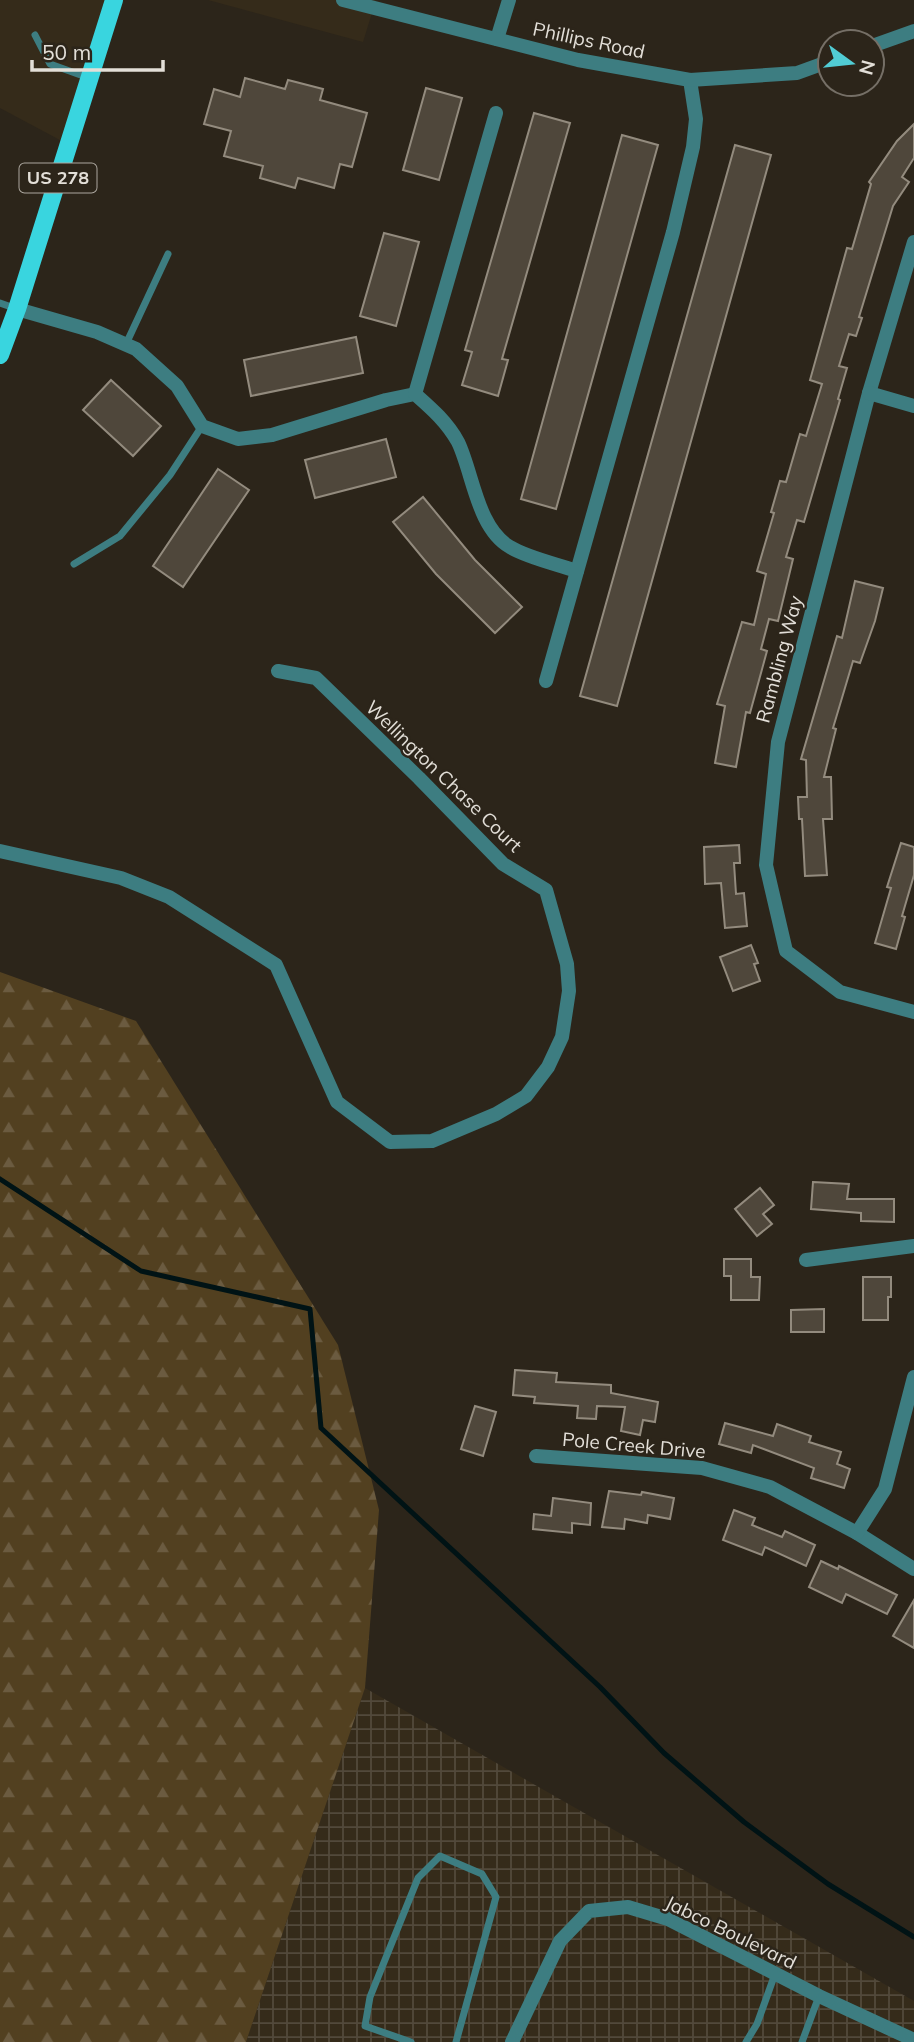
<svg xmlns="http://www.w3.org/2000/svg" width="914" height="2042" viewBox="0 0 914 2042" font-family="Mulish,sans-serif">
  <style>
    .built { fill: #352b1a }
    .industrial { fill: url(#industrial-grid) }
    .forest { fill: url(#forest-firs) }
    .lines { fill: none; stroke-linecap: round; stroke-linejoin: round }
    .stream { stroke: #001315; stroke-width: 5 }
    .building { fill: #4f473b; stroke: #938b7e; stroke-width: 2 }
    .service { stroke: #3d7d81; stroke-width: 7 }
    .minor { stroke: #3d7d81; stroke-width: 14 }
    .tertiary { stroke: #3d7d81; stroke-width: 14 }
    .primary { stroke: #39d5df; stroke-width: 18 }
    .labels { text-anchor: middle; stroke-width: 5; stroke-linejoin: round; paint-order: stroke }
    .shield { fill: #2c251a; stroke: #aca79f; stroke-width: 2 }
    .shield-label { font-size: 18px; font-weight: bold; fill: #e3dfd8 }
    .street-label { font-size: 19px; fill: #e3dfd8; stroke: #2c251a }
  </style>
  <defs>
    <pattern id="industrial-grid" width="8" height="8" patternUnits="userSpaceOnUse" patternTransform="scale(1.75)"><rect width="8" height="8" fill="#352b1a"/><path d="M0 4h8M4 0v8" fill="none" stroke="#52493b"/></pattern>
    <pattern id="forest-firs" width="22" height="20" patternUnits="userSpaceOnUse" patternTransform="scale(1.75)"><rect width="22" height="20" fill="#524020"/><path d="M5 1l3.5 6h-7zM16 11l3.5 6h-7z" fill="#6b5b40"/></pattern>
  </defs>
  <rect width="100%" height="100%" fill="#2c251a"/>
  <g class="built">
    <path d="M0 0H124L73 147 0 108Z"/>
    <path d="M208 0H376L363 42Z"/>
  </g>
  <path class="industrial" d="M365 1688 914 2001V2042H246Z"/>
  <path class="forest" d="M0 972 136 1021 338 1345 379 1510 365 1688 246 2042H0Z"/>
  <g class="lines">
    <path class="stream" d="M0 1179 141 1271 310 1309 321 1428 600 1687 664 1753 744 1822 828 1884 914 1937"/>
  </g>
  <g class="building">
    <path d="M245 78 285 89 288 80 323 89 320 100 367 113 352 167 340 164 334 188 298 178 295 188 260 178 263 166 224 156 231 131 204 124 214 89 240 97Z"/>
    <path d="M426 88 462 98 439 180 403 170Z"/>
    <path d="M534 113 570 123 502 359 508 360 498 396 462 385 472 352 465 350Z"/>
    <path d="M914 124V158L902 177 909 182 893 206 859 317 862 318 856 336 849 334 839 366 847 368 838 399 840 400 804 522 797 520 786 557 793 559 778 621 769 619 761 649 767 651 750 713 746 712 736 767 715 763 725 706 717 704 742 622 754 625 766 574 757 571 774 513 771 512 780 481 786 482 800 434 806 436 822 384 810 380 847 248 852 249 871 184 869 182 897 141Z"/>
    <path d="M622 135 658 145 556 509 521 499Z"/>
    <path d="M735 145 771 155 617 706 580 696Z"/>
    <path d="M384 233 419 242 396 326 360 316Z"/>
    <path d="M356 337 363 373 251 396 244 360Z"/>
    <path d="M111 380 161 426 133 456 83 410Z"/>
    <path d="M386 439 396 477 315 498 305 460Z"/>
    <path d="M218 469 249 490 183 587 153 566Z"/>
    <path d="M423 497 475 560 522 607 495 633 436 574 393 522Z"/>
    <path d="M855 581 883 588 875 621 860 663 853 661 833 728 836 729 824 777H831L832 819H823L827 875 805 876 802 819H799L798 797H807L806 760 801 759 837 636 842 638Z"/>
    <path d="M901 843 914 847V875L902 916 905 917 896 949 875 943 891 888 887 887Z"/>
    <path d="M739 845 740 863H734L736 894 744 893 747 926 725 928 721 883 705 884 704 847Z"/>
    <path d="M751 945 758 963 754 964 760 981 733 991 720 957Z"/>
    <path d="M813 1182 849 1184 847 1199H894V1222L861 1221V1213L811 1209Z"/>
    <path d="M760 1188 774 1205 763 1214 772 1224 757 1236 735 1209Z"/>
    <path d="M724 1259H751V1277H760L759 1300H731V1276H724Z"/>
    <path d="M863 1277H891V1297H888V1320H863Z"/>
    <path d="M824 1309V1332H791V1310Z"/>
    <path d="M515 1370 557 1373 556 1382 611 1385V1393L658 1402 655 1422 643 1420 640 1435 621 1431 625 1407 597 1406 596 1419 577 1418 578 1406 534 1403 535 1397 513 1395Z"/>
    <path d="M475 1406 496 1412 483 1456 461 1449Z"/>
    <path d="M725 1423 773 1436 777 1424 811 1436 809 1442 841 1452 837 1464 850 1469 844 1488 811 1478 814 1468 753 1445 751 1453 719 1444Z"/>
    <path d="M609 1491 641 1495 642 1492 674 1498 670 1519 648 1515 647 1523 625 1519 624 1529 602 1527Z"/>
    <path d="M553 1498 591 1503 590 1525 572 1523V1533L533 1529 534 1514 551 1516Z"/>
    <path d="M734 1510 755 1518 752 1525 782 1537 785 1531 815 1545 806 1566 765 1547 762 1555 723 1540Z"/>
    <path d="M821 1561 838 1569 839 1566 897 1595 887 1614 846 1594 842 1603 809 1587Z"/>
    <path d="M914 1600V1648L893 1636Z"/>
  </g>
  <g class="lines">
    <g class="service">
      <path d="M35 35 50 64 89 78"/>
      <path d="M0 303 17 309"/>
      <path d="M126 344 168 254"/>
      <path d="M74 564 120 536 170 475 202 426"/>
      <path d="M411 2042 365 2026 370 1997 418 1878 440 1856 482 1874 496 1897 456 2042"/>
      <path d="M746 2042 757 2024 775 1974"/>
      <path d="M802 2042 819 1996"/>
    </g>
    <g class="minor">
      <path d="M497 39 509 0"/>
      <path d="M914 242 869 393 778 742 766 865 786 951 840 992 914 1012"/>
      <path d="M17 309 97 332 136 349 177 386 202 426 238 439 272 435 386 400 415 394C432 409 447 422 458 442 473 473 477 528 510 547 528 558 557 564 577 571"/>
      <path d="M869 393 914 406"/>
      <path d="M415 394 496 113"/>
      <path d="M546 681 673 232 693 147 696 119 690 80"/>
      <path d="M0 851 121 878 169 897 276 965 337 1102 390 1142 432 1141 496 1114 526 1096 548 1067 562 1037 569 991 567 964 546 890 503 864 419 778 316 678 278 671"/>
      <path d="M806 1260 914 1246"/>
      <path d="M536 1456 702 1468 770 1487 857 1533 914 1569"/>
      <path d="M857 1533 885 1489 914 1377"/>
      <path d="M512 2042 560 1941 589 1911 628 1907 668 1919 819 1996 914 2040"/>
    </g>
    <g class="tertiary">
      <path d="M343 0 578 60 690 80 797 73 830 61"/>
      <path d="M872 46 914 31"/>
    </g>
    <path class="primary" d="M0 355 17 309 114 0"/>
  </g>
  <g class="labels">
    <rect class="shield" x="19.5" y="163.5" width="77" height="29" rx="5"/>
    <g class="shield-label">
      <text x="58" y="184">US 278</text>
    </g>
    <g class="street-label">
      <text transform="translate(589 40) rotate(12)" y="7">Phillips Road</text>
      <text transform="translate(779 659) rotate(-75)" y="7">Rambling Way</text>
      <text transform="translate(444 776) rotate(44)" y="7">Wellington Chase Court</text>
      <text transform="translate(634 1445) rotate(5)" y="7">Pole Creek Drive</text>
      <text transform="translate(731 1932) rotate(26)" y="7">Jabco Boulevard</text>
    </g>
  </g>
  <g transform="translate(851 63) rotate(105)"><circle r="33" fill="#2c251a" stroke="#756f66" stroke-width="2"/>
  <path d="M0-5L12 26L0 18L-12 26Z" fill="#51ccd4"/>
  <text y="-10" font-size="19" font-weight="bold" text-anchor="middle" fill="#e3dfd8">N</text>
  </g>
  <path d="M32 60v10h131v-10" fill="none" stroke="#e3dfd8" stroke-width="3.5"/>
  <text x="42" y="60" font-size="21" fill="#e3dfd8" stroke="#2c251a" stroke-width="5" paint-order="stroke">50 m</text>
</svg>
